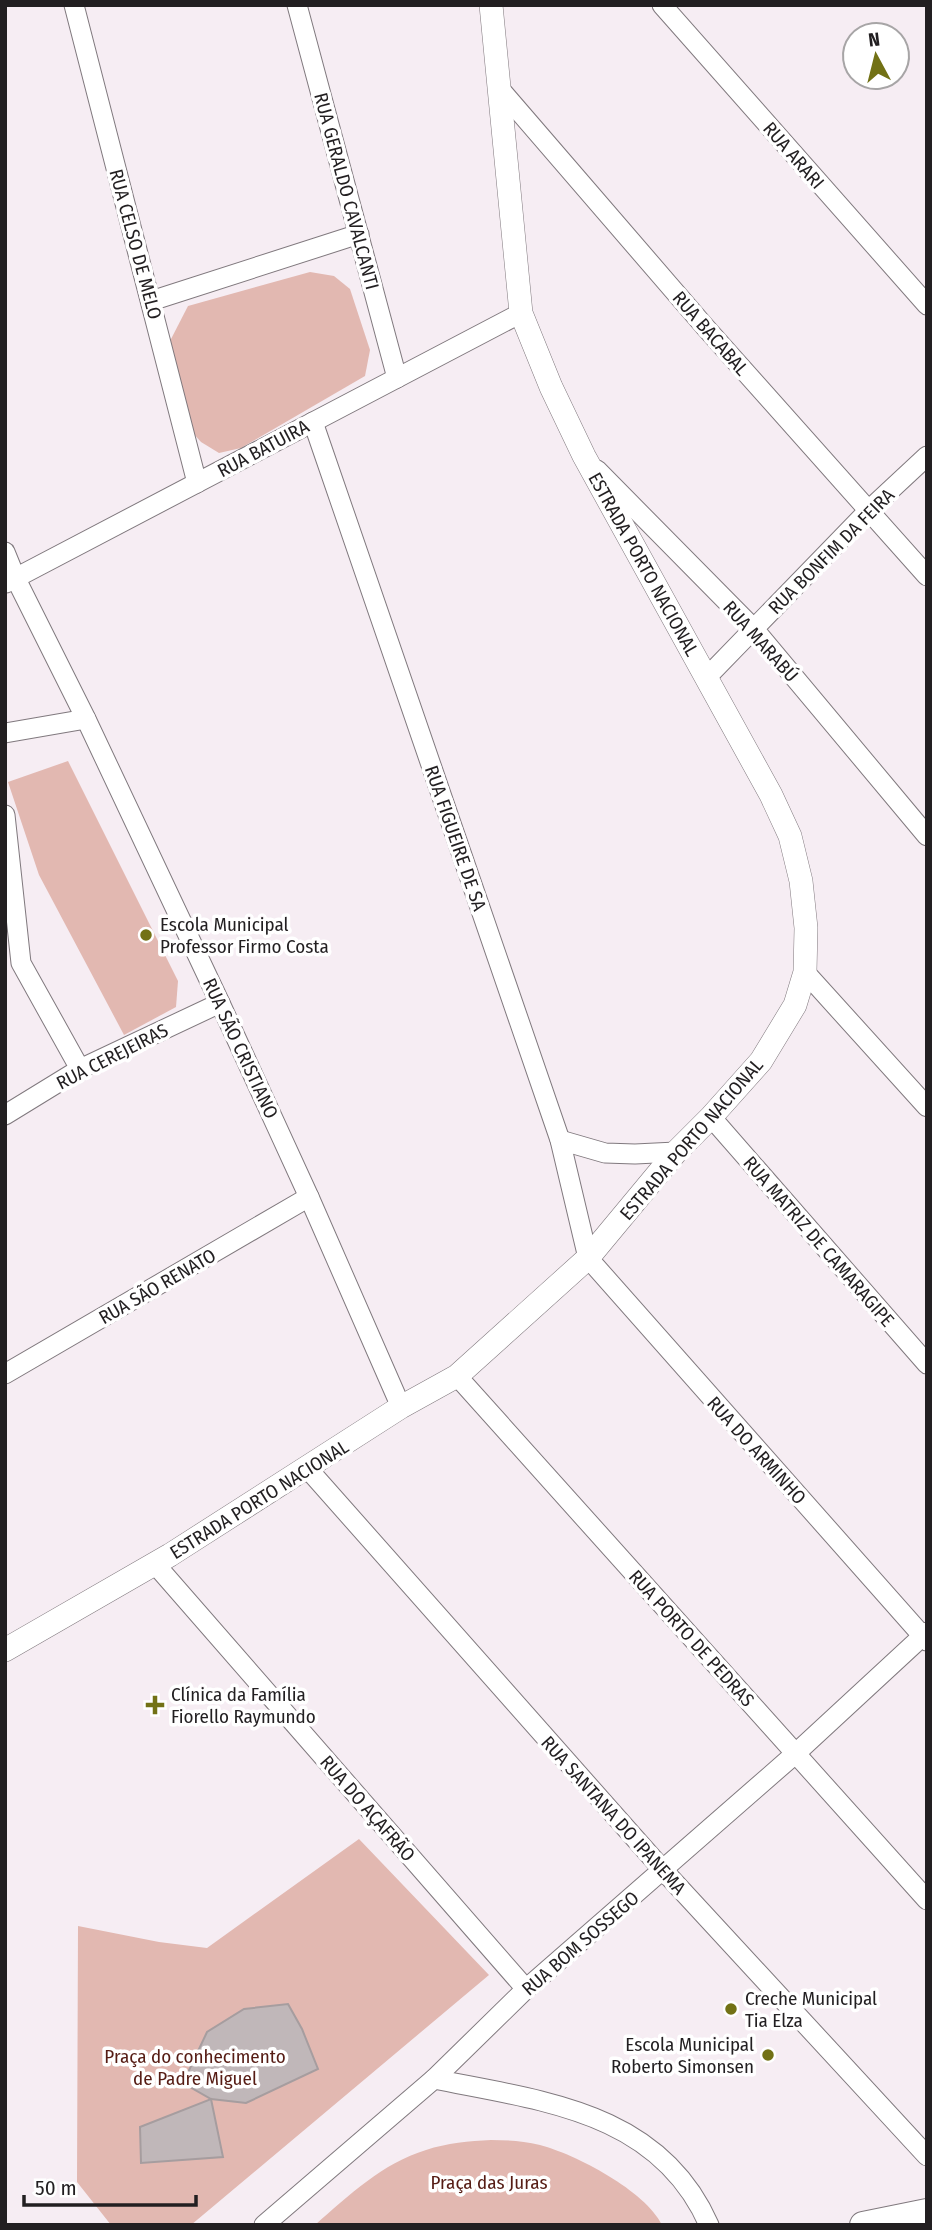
<svg xmlns="http://www.w3.org/2000/svg" width="932" height="2230" viewBox="0 0 932 2230" font-family="'Fira Sans Condensed',sans-serif">
  <style>
    .green { fill: #e2b8b1 }
    .building { fill: #c0b7b9; stroke: #a69d9f; stroke-width: 2 }
    .lines { fill: none; stroke-linecap: round; stroke-linejoin: round }
    .minor-casing { stroke: #80797e; stroke-width: 21 }
    .tertiary-casing { stroke: #80797e; stroke-width: 24 }
    .secondary-casing { stroke: #80797e; stroke-width: 28 }
    .minor { stroke: #fff; stroke-width: 19 }
    .tertiary { stroke: #fff; stroke-width: 23 }
    .secondary { stroke: #fff; stroke-width: 26 }
    .poi-dot { fill: #727115; stroke: #fff; stroke-width: 2.5 }
    .labels { text-anchor: middle; stroke-width: 7; stroke-linejoin: round; paint-order: stroke }
    .street-label { font-size: 19px; fill: #221f21; stroke: #fff }
    .poi-label { font-size: 19px; fill: #221f21; stroke: #fff; text-anchor: start }
    .park-label { font-size: 19px; fill: #561c14; stroke: #fff }
  </style>
  <rect width="100%" height="100%" fill="#f6edf3"/>
  <g class="green">
    <path d="M310 272 334 276 350 289 370 350 365 376 241 448 219 453 201 442 192 432 170 341 188 306Z"/>
    <path d="M68 761 178 981 176 1007 124 1035 39 875 8 782Z"/>
    <path d="M359 1839 489 1975 191 2225H111L77 2182 78 1926 159 1942 207 1948Z"/>
    <path d="M491 2140C507 2140 523 2141 540 2145 575 2154 646 2191 662 2225H315C349 2195 383 2163 426 2150 447 2143 469 2141 491 2140Z"/>
  </g>
  <g class="building">
    <path d="M288 2004 302 2029 318 2069 246 2103 211 2099 183 2083 207 2032 244 2009Z"/>
    <path d="M211 2099 223 2157 141 2163 140 2127Z"/>
  </g>
  <g class="lines">
    <g class="minor-casing">
      <g id="minor">
        <path d="M74 5 197 483"/>
        <path d="M297 5 397 378"/>
        <path d="M662 5 927 305"/>
        <path d="M499 88 706 328 927 576"/>
        <path d="M151 301 359 234"/>
        <path d="M313 422 560 1140 588 1258 927 1641"/>
        <path d="M597 470 754 629 927 836"/>
        <path d="M5 552 16 579 86 719 220 1003 309 1197 401 1407"/>
        <path d="M6 583 521 313"/>
        <path d="M707 677 869 510 927 456"/>
        <path d="M5 733 86 719"/>
        <path d="M5 815 21 963 80 1069"/>
        <path d="M805 972 927 1107"/>
        <path d="M5 1115 80 1069 220 1003"/>
        <path d="M711 1117 927 1364"/>
        <path d="M560 1140 605 1153 635 1154 676 1152"/>
        <path d="M5 1374 309 1197"/>
        <path d="M457 1376 927 1900"/>
        <path d="M308 1469 663 1870 927 2156"/>
        <path d="M155 1564 526 1989"/>
        <path d="M434 2079C542 2101 659 2111 709 2225"/>
        <path d="M264 2225 434 2079 526 1989 795 1754 927 1632"/>
      </g>
    </g>
    <g class="tertiary-casing">
      <path id="tertiary" d="M5 1650 170 1555 401 1407 457 1376 588 1258 676 1152 711 1117 761 1061 795 1005 805 972 806 928 801 881 790 836 771 795 584 456 551 387 521 313 491 5"/>
    </g>
    <g class="secondary-casing">
      <path id="secondary" d="M863 2225 927 2212"/>
    </g>
    <use href="#minor" class="minor"/>
    <use href="#tertiary" class="tertiary"/>
    <use href="#secondary" class="secondary"/>
  </g>
  <g class="poi-dot">
    <circle cx="146" cy="935" r="7"/>
    <path d="M151.5 1694.5h7v7h7v7h-7v7h-7v-7h-7v-7h7z"/>
    <circle cx="731" cy="2009" r="7"/>
    <circle cx="768" cy="2055" r="7"/>
  </g>
  <g class="labels">
    <g class="street-label">
      <text transform="translate(794 155) rotate(49)" y="7">RUA ARARI</text>
      <text transform="translate(347 191) rotate(75)" y="7">RUA GERALDO CAVALCANTI</text>
      <text transform="translate(136 244) rotate(75)" y="7">RUA CELSO DE MELO</text>
      <text transform="translate(711 333) rotate(49)" y="7">RUA BACABAL</text>
      <text transform="translate(263 448) rotate(-28)" y="7">RUA BATUIRA</text>
      <text transform="translate(831 551) rotate(-45)" y="7">RUA BONFIM DA FEIRA</text>
      <text transform="translate(644 564) rotate(61)" y="7">ESTRADA PORTO NACIONAL</text>
      <text transform="translate(761 641) rotate(48)" y="7">RUA MARABÚ</text>
      <text transform="translate(456 838) rotate(71)" y="7">RUA FIGUEIRE DE SA</text>
      <text transform="translate(241 1048) rotate(65)" y="7">RUA SÃO CRISTIANO</text>
      <text transform="translate(112 1056) rotate(-27)" y="7">RUA CEREJEIRAS</text>
      <text transform="translate(691 1139) rotate(-49)" y="7">ESTRADA PORTO NACIONAL</text>
      <text transform="translate(819 1241) rotate(49)" y="7">RUA MATRIZ DE CAMARAGIPE</text>
      <text transform="translate(157 1286) rotate(-30)" y="7">RUA SÃO RENATO</text>
      <text transform="translate(757 1450) rotate(48)" y="7">RUA DO ARMINHO</text>
      <text transform="translate(259 1499) rotate(-32)" y="7">ESTRADA PORTO NACIONAL</text>
      <text transform="translate(692 1638) rotate(48)" y="7">RUA PORTO DE PEDRAS</text>
      <text transform="translate(368 1808) rotate(49)" y="7">RUA DO AÇAFRÃO</text>
      <text transform="translate(614 1815) rotate(48)" y="7">RUA SANTANA DO IPANEMA</text>
      <text transform="translate(580 1943) rotate(-41)" y="7">RUA BOM SOSSEGO</text>
    </g>
    <g class="poi-label">
      <text x="160" y="931">Escola Municipal<tspan x="160" dy="22">Professor Firmo Costa</tspan></text>
      <text x="171" y="1701">Clínica da Família<tspan x="171" dy="22">Fiorello Raymundo</tspan></text>
      <text x="745" y="2005">Creche Municipal<tspan x="745" dy="22">Tia Elza</tspan></text>
      <text x="754" y="2051" text-anchor="end">Escola Municipal<tspan x="754" dy="22">Roberto Simonsen</tspan></text>
    </g>
    <g class="park-label">
      <text x="195" y="2063">Praça do conhecimento<tspan x="195" dy="22">de Padre Miguel</tspan></text>
      <text x="489" y="2189">Praça das Juras</text>
    </g>
  </g>
  <rect width="932" height="2230" fill="none" stroke="#221f21" stroke-width="14"/>
  <g transform="translate(876 56) rotate(353)"><circle r="33" fill="#ffffff" stroke="#a7a5a6" stroke-width="2"/>
  <path d="M0-5L12 26L0 18L-12 26Z" fill="#727115"/>
  <text y="-10" font-size="19" font-weight="bold" text-anchor="middle" fill="#221f21">N</text>
  </g>
  <path d="M24 2195v10h172v-10" fill="none" stroke="#221f21" stroke-width="3.5"/>
  <text x="35" y="2195" font-size="21" fill="#221f21" stroke="#ffffff" stroke-width="5" paint-order="stroke">50 m</text>
</svg>
